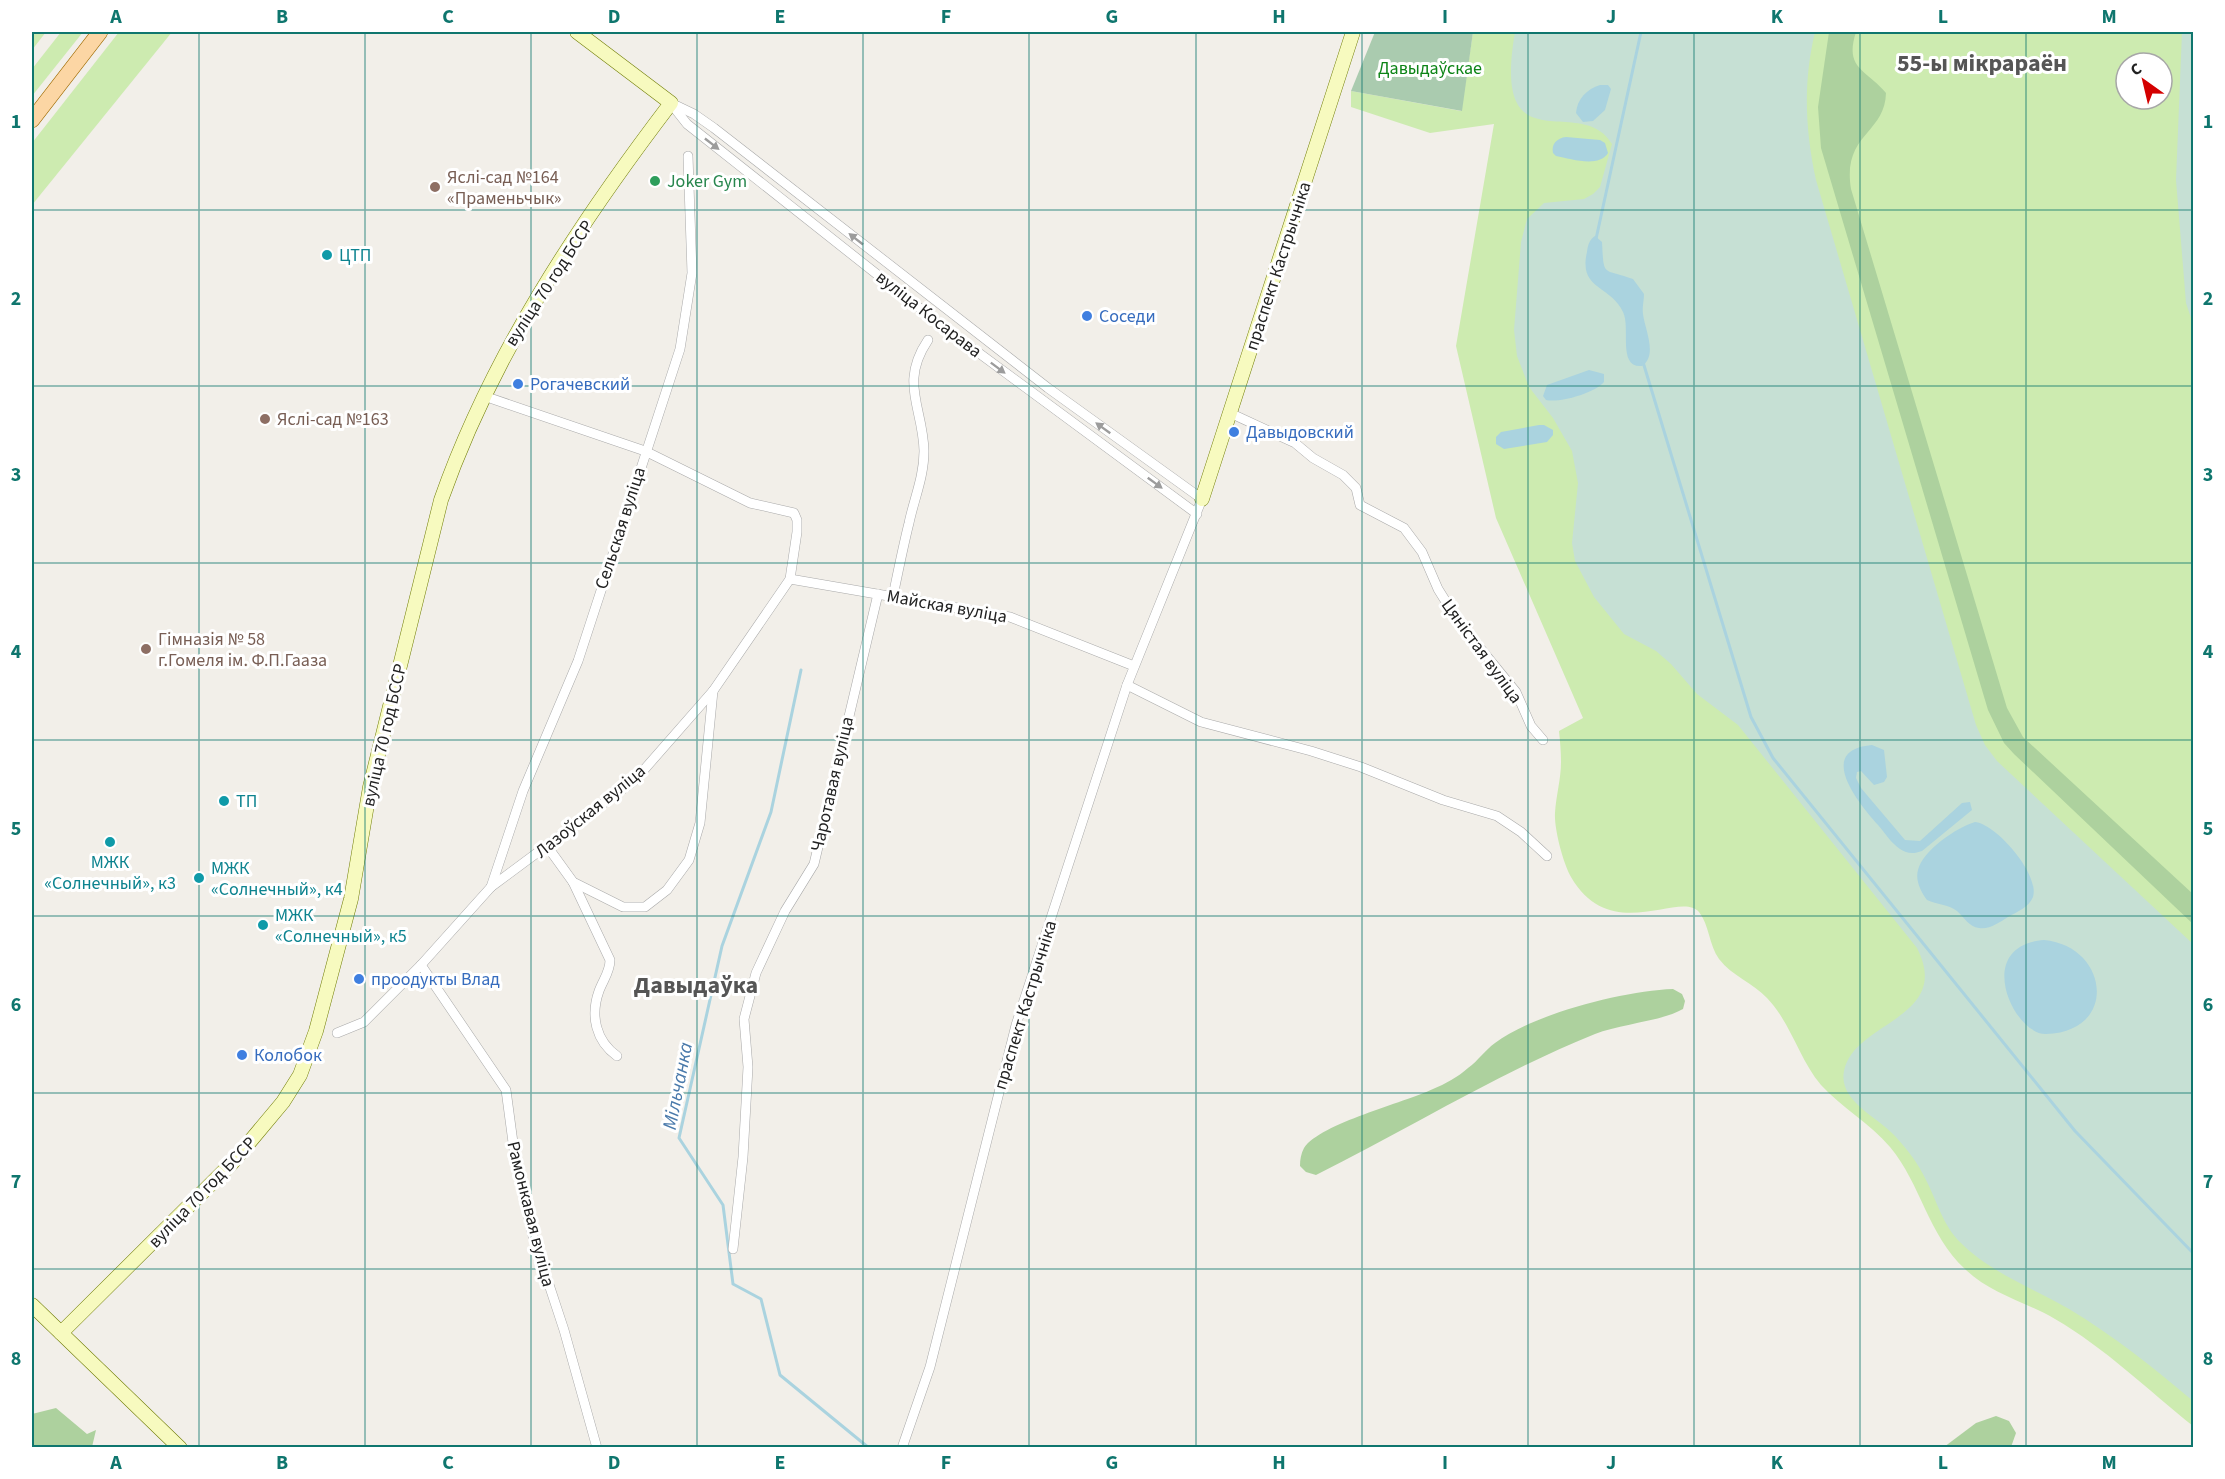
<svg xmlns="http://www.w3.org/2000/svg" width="2225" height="1479" viewBox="0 0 2225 1479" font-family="'Source Sans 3',sans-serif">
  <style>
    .grass { fill: #cdebb0; fill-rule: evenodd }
    .forest { fill: #add19e }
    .wetland { fill: #c6e0d4 }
    .cemetery { fill: #aacbaf }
    .water { fill: #aad3df }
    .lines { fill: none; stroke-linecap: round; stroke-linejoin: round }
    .stream { stroke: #aad3df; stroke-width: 3 }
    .street-casing { stroke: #a9a9a9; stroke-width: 10 }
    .secondary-casing { stroke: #707d05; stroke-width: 15 }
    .primary-casing { stroke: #a06b00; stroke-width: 16 }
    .street { stroke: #fff; stroke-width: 9 }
    .secondary { stroke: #f7fabf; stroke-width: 14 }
    .primary { stroke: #fcd6a4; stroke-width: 15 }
    .oneway { fill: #9c9c9c }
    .grid { fill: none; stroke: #0f766e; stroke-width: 1.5; stroke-opacity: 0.55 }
    .leisure-dot { fill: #2e9e5b; stroke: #fff; stroke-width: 2 }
    .education-dot { fill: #8d6e63; stroke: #fff; stroke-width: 2 }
    .culture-dot { fill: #0f9aa8; stroke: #fff; stroke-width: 2 }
    .shop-dot { fill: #3f7fe0; stroke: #fff; stroke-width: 2 }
    .labels { text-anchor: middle; stroke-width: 6; stroke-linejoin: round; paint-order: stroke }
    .park-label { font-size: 18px; fill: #0c8416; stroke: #fff }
    .education-label { font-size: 18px; fill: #785e54; stroke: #fff; text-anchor: start }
    .leisure-label { font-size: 18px; fill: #27864d; stroke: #fff; text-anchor: start }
    .culture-label { font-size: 18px; fill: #0d838f; stroke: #fff; text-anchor: start }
    .street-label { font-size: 18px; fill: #222; stroke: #fff }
    .shop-label { font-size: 18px; fill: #366cbe; stroke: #fff; text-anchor: start }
    .water-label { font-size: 20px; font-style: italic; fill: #4a7aab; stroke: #fff }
    .district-label { font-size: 24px; font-weight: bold; fill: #555; stroke: #fff }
    .neatline { fill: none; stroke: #0f766e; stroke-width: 2 }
    .grid-label { font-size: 20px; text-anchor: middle; font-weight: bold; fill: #0f766e }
  </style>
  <rect width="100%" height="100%" fill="#f2efe9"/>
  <g class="grass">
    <path d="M32 32H46L32 50Z"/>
    <path d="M61 32H83L32 96V69Z"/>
    <path d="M119 32H172L32 205V143Z"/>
    <path d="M1473 32H2193V1426C2148 1390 2105 1348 2055 1319 2026 1302 1989 1293 1965 1269 1928 1235 1921 1184 1890 1147 1870 1123 1842 1108 1821 1085 1799 1059 1791 1023 1767 998 1753 983 1732 976 1719 959 1709 945 1709 924 1699 912 1680 890 1611 946 1571 877 1563 863 1554 829 1555 813 1556 796 1561 779 1561 762 1561 751 1560 741 1559 731L1583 718 1496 518 1456 346 1494 124 1430 133 1351 107V91L1461 111ZM2126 63H2162V99H2126Z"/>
  </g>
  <g class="forest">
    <path d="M1829 32H1856C1844 69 1866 69 1886 93 1885 134 1842 134 1851 189L2007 708 2023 737 2193 894V924L2014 754 2004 743 1988 710 1821 148 1818 107Z"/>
    <path d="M1673 989 1682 994 1685 1001 1683 1009C1663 1021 1620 1024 1595 1034 1498 1073 1409 1129 1316 1175L1306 1172 1300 1166C1300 1159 1301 1154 1304 1148 1321 1123 1404 1103 1433 1089 1445 1084 1458 1077 1468 1068 1478 1061 1485 1050 1495 1043 1536 1013 1623 991 1673 989Z"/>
    <path d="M56 1408 87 1434 96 1430 92 1447H32V1414Z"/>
    <path d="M1996 1416 2009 1421 2016 1433 2011 1447H1944L1976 1423Z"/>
  </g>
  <g class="wetland">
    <path d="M1515 32H1815C1803 82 1805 129 1816 180L1976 725 1985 745 1997 761 2193 944V1401C2154 1368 2114 1336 2069 1309 2033 1288 1991 1273 1961 1243 1943 1226 1937 1201 1926 1180 1918 1163 1907 1149 1895 1136 1878 1117 1838 1101 1844 1071 1854 1021 1953 1019 1917 948L1738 725 1697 694 1671 664 1656 651 1624 634 1594 597 1575 561 1572 543 1578 483 1572 451 1553 418 1529 387 1517 356 1514 330 1521 242 1527 219 1544 203 1584 199 1593 194 1600 187 1612 144C1581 91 1491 170 1515 32Z"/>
    <path d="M2182 32H2194L2193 324 2186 303 2176 180Z"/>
  </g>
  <path class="cemetery" d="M1375 32H1473L1462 111 1351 91Z"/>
  <g class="water">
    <path d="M1600 85H1608L1611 89 1605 110 1593 121 1583 122 1576 113C1577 99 1587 89 1600 85Z"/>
    <path d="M1566 137 1600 140 1605 143 1608 153C1599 168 1571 159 1556 156L1553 153C1551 144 1557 138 1566 137Z"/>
    <path d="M1595 236 1602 242C1604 278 1602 268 1633 279L1644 294C1644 301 1642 307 1643 314 1645 330 1658 355 1642 366 1617 368 1631 328 1623 312 1611 285 1578 290 1587 252 1588 245 1589 240 1595 236Z"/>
    <path d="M1589 370 1604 374V382C1595 393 1560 403 1546 400L1543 396 1547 385Z"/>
    <path d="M1539 425H1544L1553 430V435L1547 442 1504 449 1496 444V437L1501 432Z"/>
    <path d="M1872 745 1884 750 1887 777 1884 782 1874 785 1861 771 1857 772 1856 778 1861 788 1905 840 1920 841 1962 803 1970 802 1972 810 1922 851C1914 854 1907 854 1900 849 1891 843 1885 833 1878 825 1860 805 1814 750 1872 745Z"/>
    <path d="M1975 822C1996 824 2040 874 2033 897 2029 907 2017 912 2008 917 2000 922 1989 930 1979 928 1969 927 1964 917 1957 911 1948 904 1937 905 1927 900 1921 892 1915 880 1918 870 1922 851 1957 827 1975 822Z"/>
    <path d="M2044 940C2109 946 2119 1032 2046 1034 2014 1035 1972 946 2044 940Z"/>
  </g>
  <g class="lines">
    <g class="stream">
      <path d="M1596 239 1641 32"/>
      <path d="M1643 362 1751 717 1773 758 2075 1131 2194 1254"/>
      <path d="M801 670 771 812 722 946 679 1138 723 1205 733 1284 761 1299 780 1375 869 1448"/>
    </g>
    <g class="street-casing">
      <g id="street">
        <path d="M671 103 694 114 714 128 1048 388 1202 499 1127 685 1016 1025 930 1367 902 1448"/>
        <path d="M672 105 687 124 941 325 1197 514"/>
        <path d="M1230 413 1295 443 1313 458 1343 475 1356 488 1360 505 1404 528 1422 552 1438 589 1458 621 1516 692 1531 726 1543 740"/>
        <path d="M790 579 1010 617 1134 666"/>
        <path d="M893 596C898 572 903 547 909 523 914 499 924 477 924 451 923 407 899 383 928 340"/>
        <path d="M1127 685 1201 722 1311 751 1361 767 1443 800 1497 816 1521 832 1547 856"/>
        <path d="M547 846 573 882 623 907H645L667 890 689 860 700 823 713 691"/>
        <path d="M573 882 610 960C610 972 603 980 599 991 590 1016 596 1041 617 1056"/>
        <path d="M491 887 523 791 578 661 680 349 692 273 688 156"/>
        <path d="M421 965 506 1090 516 1165 532 1233 564 1330 597 1448"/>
        <path d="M337 1033 364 1022 421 965 491 887 635 780 713 691 790 579 797 532V520L794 513 750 503 645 451 484 396"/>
        <path d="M733 1249 743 1157 748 1067 744 1019 756 973 785 911 814 864 878 594"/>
      </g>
    </g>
    <g class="secondary-casing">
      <g id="secondary">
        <path d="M1202 499 1353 32"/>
        <path d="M32 1305 180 1448"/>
        <path d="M61 1333 232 1163 283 1102 300 1075 316 1031 351 899 370 787 441 500C492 355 578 225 671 103L577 32"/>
      </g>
    </g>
    <g class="primary-casing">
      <path id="primary" d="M32 120 100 32"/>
    </g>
    <use href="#street" class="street"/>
    <use href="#secondary" class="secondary"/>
    <use href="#primary" class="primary"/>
  </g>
  <defs><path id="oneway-solid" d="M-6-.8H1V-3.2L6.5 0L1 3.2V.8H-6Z" transform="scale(1.5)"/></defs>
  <g class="oneway">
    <use href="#oneway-solid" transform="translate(712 144) rotate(38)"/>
    <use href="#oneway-solid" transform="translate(856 239) rotate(-142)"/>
    <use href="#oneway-solid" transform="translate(998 368) rotate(37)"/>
    <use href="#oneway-solid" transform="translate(1103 428) rotate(-144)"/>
    <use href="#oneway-solid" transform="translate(1155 483) rotate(36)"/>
  </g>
  <path class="grid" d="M199 32V1448M365 32V1448M531 32V1448M697 32V1448M863 32V1448M1029 32V1448M1196 32V1448M1362 32V1448M1528 32V1448M1694 32V1448M1860 32V1448M2026 32V1448M32 210H2194M32 386H2194M32 563H2194M32 740H2194M32 916H2194M32 1093H2194M32 1269H2194"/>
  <circle class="leisure-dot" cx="655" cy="181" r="6"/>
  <g class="education-dot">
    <circle cx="435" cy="187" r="6"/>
    <circle cx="265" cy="419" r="6"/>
    <circle cx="146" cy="649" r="6"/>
  </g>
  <g class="culture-dot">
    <circle cx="327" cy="255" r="6"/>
    <circle cx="224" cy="801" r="6"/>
    <circle cx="110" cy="842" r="6"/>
    <circle cx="199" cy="878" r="6"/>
    <circle cx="263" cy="925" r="6"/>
  </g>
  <g class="shop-dot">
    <circle cx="1087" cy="316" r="6"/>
    <circle cx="518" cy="384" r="6"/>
    <circle cx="1234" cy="432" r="6"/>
    <circle cx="359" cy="979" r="6"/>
    <circle cx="242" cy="1055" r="6"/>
  </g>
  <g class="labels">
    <g class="park-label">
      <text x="1430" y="74">Давыдаўскае</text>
    </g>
    <g class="education-label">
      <text x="447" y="183">Яслі-сад №164<tspan x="447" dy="21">«Праменьчык»</tspan></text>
      <text x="277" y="425">Яслі-сад №163</text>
      <text x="158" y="645">Гімназія № 58<tspan x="158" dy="21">г.Гомеля ім. Ф.П.Гааза</tspan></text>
    </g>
    <g class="leisure-label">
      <text x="667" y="187">Joker Gym</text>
    </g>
    <g class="culture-label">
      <text x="339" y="261">ЦТП</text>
      <text x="236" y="807">ТП</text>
      <text x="110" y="868" text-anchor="middle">МЖК<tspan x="110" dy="21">«Солнечный», к3</tspan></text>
      <text x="211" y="874">МЖК<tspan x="211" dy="21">«Солнечный», к4</tspan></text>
      <text x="275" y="921">МЖК<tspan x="275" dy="21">«Солнечный», к5</tspan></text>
    </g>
    <g class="street-label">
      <text transform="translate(1278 266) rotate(-72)" y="6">праспект Кастрычніка</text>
      <text transform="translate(549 283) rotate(-57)" y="6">вуліца 70 год БССР</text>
      <text transform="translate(929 314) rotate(38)" y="6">вуліца Косарава</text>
      <text transform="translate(620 528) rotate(-72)" y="6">Сельская вуліца</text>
      <text transform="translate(947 606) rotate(10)" y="6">Майская вуліца</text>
      <text transform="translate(1482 651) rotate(54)" y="6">Цяністая вуліца</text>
      <text transform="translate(384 735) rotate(-77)" y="6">вуліца 70 год БССР</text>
      <text transform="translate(832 784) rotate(-77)" y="6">Чаротавая вуліца</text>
      <text transform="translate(590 811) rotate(-39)" y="6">Лазоўская вуліца</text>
      <text transform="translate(1025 1005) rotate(-73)" y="6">праспект Кастрычніка</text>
      <text transform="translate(202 1192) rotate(-46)" y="6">вуліца 70 год БССР</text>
      <text transform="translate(531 1214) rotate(76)" y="6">Рамонкавая вуліца</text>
    </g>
    <g class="shop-label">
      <text x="1099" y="322">Соседи</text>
      <text x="530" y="390">Рогачевский</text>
      <text x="1246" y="438">Давыдовский</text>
      <text x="371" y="985">проодукты Влад</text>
      <text x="254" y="1061">Колобок</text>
    </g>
    <g class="water-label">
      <text transform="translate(677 1086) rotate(-79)" y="7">Мільчанка</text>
    </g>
    <g class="district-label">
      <text x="1982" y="71">55-ы мікрараён</text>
      <text x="696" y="993">Давыдаўка</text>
    </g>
  </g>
  <rect width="2225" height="1479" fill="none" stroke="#ffffff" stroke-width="66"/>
  <g transform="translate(2144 81) rotate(326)"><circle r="28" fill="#ffffff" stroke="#a7a7a7" stroke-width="1.5"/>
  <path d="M0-4.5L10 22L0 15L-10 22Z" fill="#d40000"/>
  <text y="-9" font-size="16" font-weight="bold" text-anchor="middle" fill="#222222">С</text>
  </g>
  <rect x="33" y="33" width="2159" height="1413" class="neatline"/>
  <g class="grid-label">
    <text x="116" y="23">A</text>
    <text x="282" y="23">B</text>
    <text x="448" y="23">C</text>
    <text x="614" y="23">D</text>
    <text x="780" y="23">E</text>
    <text x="946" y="23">F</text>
    <text x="1112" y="23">G</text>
    <text x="1279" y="23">H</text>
    <text x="1445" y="23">I</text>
    <text x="1611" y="23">J</text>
    <text x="1777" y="23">K</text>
    <text x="1943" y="23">L</text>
    <text x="2109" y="23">M</text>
    <text x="16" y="128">1</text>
    <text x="2208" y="128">1</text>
    <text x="16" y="305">2</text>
    <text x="2208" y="305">2</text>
    <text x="16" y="481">3</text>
    <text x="2208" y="481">3</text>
    <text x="16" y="658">4</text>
    <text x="2208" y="658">4</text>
    <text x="16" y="835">5</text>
    <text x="2208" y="835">5</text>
    <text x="16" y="1011">6</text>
    <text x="2208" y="1011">6</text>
    <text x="16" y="1188">7</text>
    <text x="2208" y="1188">7</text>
    <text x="16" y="1365">8</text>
    <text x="2208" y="1365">8</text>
    <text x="116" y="1469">A</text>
    <text x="282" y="1469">B</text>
    <text x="448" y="1469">C</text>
    <text x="614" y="1469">D</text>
    <text x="780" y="1469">E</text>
    <text x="946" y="1469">F</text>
    <text x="1112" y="1469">G</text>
    <text x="1279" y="1469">H</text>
    <text x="1445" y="1469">I</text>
    <text x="1611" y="1469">J</text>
    <text x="1777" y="1469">K</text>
    <text x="1943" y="1469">L</text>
    <text x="2109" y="1469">M</text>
  </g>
</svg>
